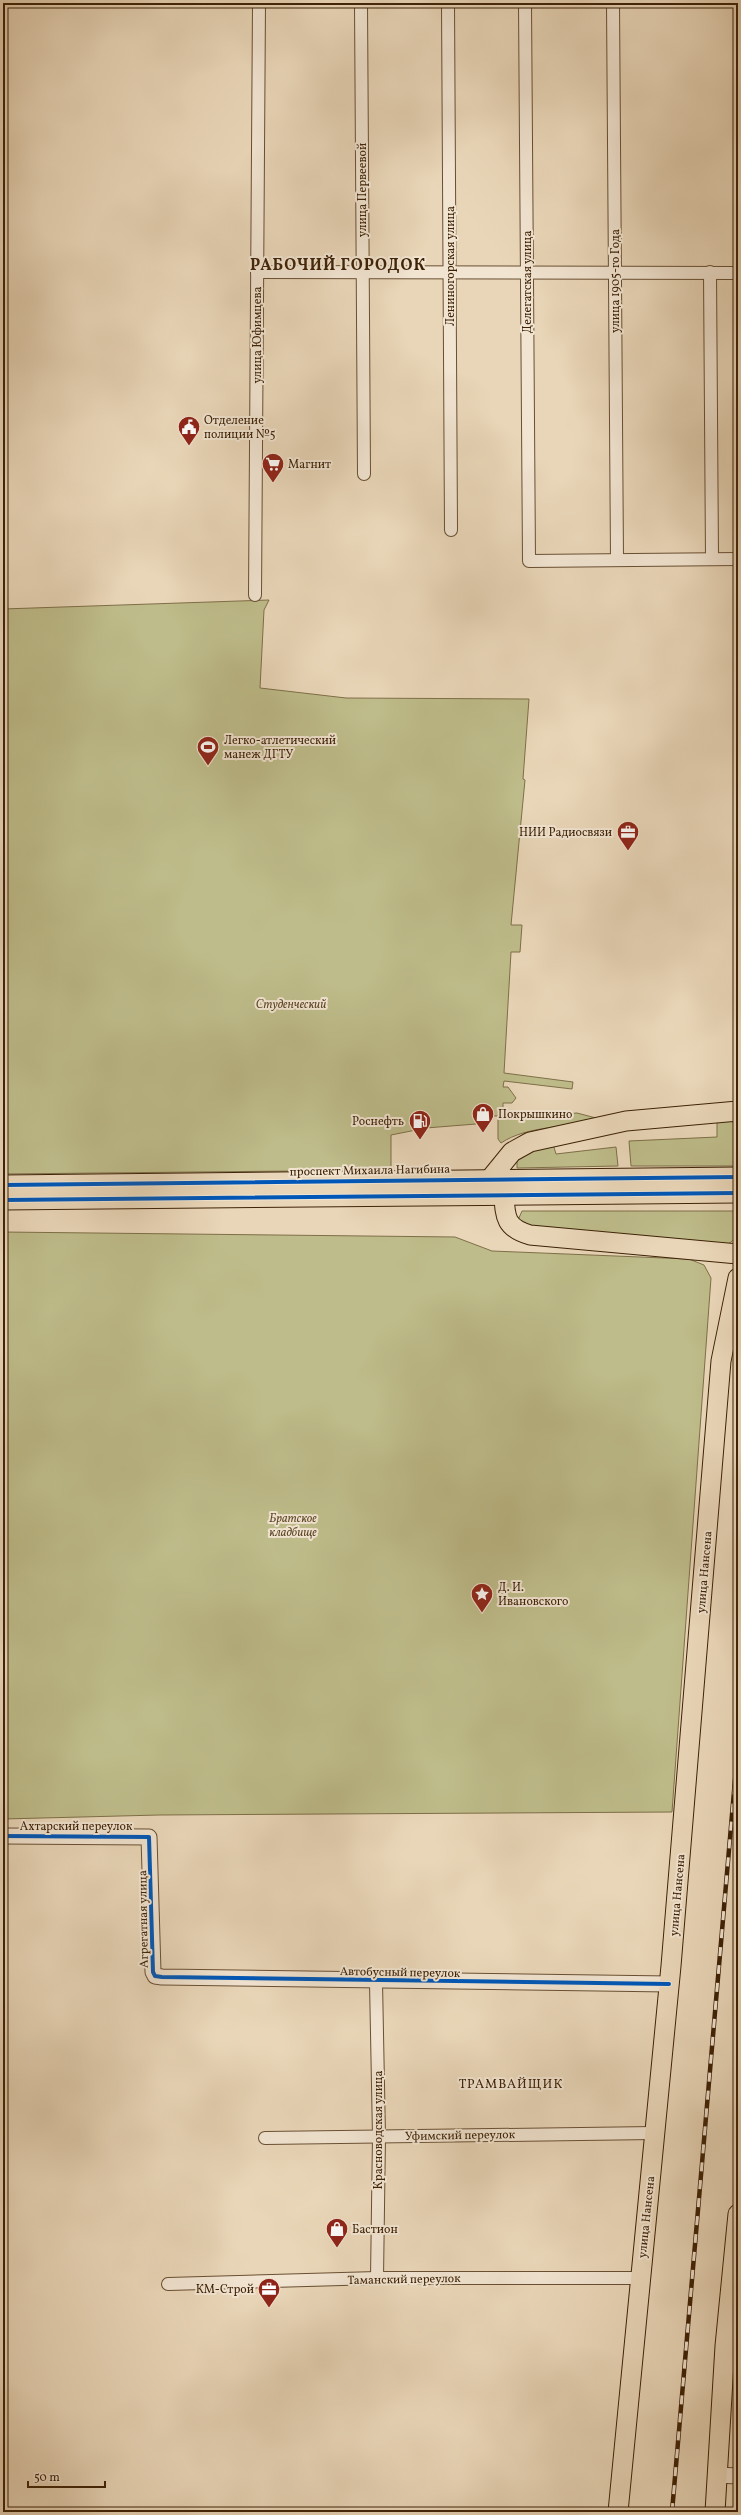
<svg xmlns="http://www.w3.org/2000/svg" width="741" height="2515" viewBox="0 0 741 2515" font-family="Vollkorn,serif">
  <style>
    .green { fill: #bebc8a; stroke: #7e6f48 }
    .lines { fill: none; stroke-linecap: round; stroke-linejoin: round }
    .minor-casing { stroke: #694f33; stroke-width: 14 }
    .tertiary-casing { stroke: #694f33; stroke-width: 17 }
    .primary-casing { stroke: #3e2207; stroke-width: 21 }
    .minor { stroke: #f1e4d1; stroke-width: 12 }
    .tertiary { stroke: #f1e4d1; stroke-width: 15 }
    .primary { stroke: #e9d6b8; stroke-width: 19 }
    .rail-casing { stroke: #3e2207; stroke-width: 4.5 }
    .rail { stroke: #f1e4d1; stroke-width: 3; stroke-dasharray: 9; stroke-linecap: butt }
    .cycleway-casing { stroke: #f1e4d1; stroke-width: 6 }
    .cycleway { stroke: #0057b8; stroke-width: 4 }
    .labels { text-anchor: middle; stroke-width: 4; stroke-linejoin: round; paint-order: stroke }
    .street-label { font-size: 12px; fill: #3e2207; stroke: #f1e4d1 }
    .poi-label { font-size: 12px; fill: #3e2207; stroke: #f1e4d1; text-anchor: start }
    .park-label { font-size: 12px; font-style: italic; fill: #5e4828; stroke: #f1e4d1 }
    .neighbourhood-label { font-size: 13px; letter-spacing: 1px; fill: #3e2207; stroke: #f1e4d1 }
    .district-label { font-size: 16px; font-weight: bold; letter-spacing: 1px; fill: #3e2207; stroke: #f1e4d1 }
  </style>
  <rect width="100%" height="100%" fill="#e9d6b8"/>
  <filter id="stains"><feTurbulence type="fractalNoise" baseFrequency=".005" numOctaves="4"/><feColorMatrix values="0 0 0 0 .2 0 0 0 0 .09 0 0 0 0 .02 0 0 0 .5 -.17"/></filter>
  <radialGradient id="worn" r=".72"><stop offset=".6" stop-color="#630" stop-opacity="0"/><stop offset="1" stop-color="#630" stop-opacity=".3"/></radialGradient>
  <g class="green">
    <path d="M269 600 264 610 260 688 346 698 529 699 523 779 525 780 511 925H522L520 952H511L504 1073 573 1082 572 1089 504 1081 503 1087H508L516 1098 512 1103H503V1116H477L476 1124 426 1128 391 1135V1170L3 1174V609Z"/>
    <path d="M577 1113 596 1118C566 1129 528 1125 501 1143L498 1139V1119Z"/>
    <path d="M717 1118 727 1119 738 1125V1166H631L629 1141 717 1137Z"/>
    <path d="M553 1144 556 1154 616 1147 618 1166 517 1168V1161L521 1154Z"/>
    <path d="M522 1211H738C738 1225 741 1238 726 1245L526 1230 518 1220Z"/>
    <path d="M3 1232 455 1237 492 1251 689 1259 704 1265 711 1278 672 1812 159 1815 3 1819Z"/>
  </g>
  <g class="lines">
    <g class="minor-casing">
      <g id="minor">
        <path d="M361 3 364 474"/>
        <path d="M448 3 451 530"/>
        <path d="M525 3 529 561 738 559"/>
        <path d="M613 3 617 559"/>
        <path d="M257 272 738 273"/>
        <path d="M710 272 712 558"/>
        <path d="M255 595 259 3"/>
        <path d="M376 1982 379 2136 377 2278"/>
        <path d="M265 2138 654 2133"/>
        <path d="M168 2284 377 2278H640"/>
      </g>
    </g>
    <g class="tertiary-casing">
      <g id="tertiary">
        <path d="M3 1836 149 1837 153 1972 155 1976 162 1977 669 1984"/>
        <path d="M717 2475 738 2476"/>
      </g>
    </g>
    <g class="primary-casing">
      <g id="primary">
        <path d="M490 1179 512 1152 530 1142 626 1121 738 1111"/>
        <path d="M3 1185 738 1177"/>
        <path d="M504 1195C505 1218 506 1228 530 1235L738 1254"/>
        <path d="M3 1200 738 1193"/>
        <path d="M618 2512 671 1966 721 1361 738 1278"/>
        <path d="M715 2512 725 2346 738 2214"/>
      </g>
    </g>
    <use href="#minor" class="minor"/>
    <use href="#tertiary" class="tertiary"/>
    <use href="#primary" class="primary"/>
    <g class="rail-casing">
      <path id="rail" d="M672 2512 738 1745"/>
    </g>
    <use href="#rail" class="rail"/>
    <g class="cycleway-casing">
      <g id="cycleway">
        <path d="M3 1185 738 1177"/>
        <path d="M3 1200 738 1193"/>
        <path d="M3 1836 149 1837 153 1972 155 1976 162 1977 669 1984"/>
      </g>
    </g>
    <use href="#cycleway" class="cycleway"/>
  </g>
  <defs>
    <g id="civic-pin" transform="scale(1.15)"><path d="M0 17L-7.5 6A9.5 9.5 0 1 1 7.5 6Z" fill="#8f2418" stroke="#f1e4d1"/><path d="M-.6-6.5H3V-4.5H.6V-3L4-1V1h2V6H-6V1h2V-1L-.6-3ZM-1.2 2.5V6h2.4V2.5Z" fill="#fff"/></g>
    <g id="supermarket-pin" transform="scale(1.15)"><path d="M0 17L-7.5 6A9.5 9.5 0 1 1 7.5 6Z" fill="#8f2418" stroke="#f1e4d1"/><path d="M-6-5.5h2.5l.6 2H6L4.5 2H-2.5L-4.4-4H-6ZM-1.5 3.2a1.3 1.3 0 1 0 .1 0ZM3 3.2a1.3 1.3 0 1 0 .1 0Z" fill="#fff"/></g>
    <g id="stadium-pin" transform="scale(1.15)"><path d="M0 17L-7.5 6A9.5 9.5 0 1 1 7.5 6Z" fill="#8f2418" stroke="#f1e4d1"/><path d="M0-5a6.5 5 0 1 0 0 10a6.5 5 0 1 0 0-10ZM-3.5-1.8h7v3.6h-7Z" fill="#fff"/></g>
    <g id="office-pin" transform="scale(1.15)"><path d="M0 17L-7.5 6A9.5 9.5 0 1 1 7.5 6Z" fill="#8f2418" stroke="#f1e4d1"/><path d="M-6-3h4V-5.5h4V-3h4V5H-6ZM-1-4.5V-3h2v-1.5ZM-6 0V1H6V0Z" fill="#fff"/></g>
    <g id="shop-pin" transform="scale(1.15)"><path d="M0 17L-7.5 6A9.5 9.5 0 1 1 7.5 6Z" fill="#8f2418" stroke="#f1e4d1"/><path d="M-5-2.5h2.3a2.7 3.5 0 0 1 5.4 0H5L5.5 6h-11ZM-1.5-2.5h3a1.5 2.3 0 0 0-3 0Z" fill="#fff"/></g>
    <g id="fuel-pin" transform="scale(1.15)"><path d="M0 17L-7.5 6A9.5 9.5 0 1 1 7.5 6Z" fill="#8f2418" stroke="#f1e4d1"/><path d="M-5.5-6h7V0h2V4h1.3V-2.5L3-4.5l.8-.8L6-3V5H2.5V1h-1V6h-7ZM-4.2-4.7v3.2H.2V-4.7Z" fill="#fff"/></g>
    <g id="sight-pin" transform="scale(1.15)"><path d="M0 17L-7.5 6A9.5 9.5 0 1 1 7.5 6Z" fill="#8f2418" stroke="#f1e4d1"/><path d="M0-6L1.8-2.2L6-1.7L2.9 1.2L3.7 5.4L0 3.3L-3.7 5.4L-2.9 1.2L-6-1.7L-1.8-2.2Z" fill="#fff"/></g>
  </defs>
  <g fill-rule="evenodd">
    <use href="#civic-pin" x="189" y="427"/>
    <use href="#supermarket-pin" x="273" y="464"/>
    <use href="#stadium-pin" x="208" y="747"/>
    <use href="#office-pin" x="628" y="832"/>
    <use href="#shop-pin" x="483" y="1114"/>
    <use href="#fuel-pin" x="420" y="1121"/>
    <use href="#sight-pin" x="482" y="1594"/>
    <use href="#shop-pin" x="337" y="2229"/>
    <use href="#office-pin" x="269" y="2289"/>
  </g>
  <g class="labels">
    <g class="street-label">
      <text transform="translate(362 190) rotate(-90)" y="4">улица Первеевой</text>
      <text transform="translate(450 266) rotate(-90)" y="4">Лениногорская улица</text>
      <text transform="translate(615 281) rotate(-90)" y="4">улица 1905-го Года</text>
      <text transform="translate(527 282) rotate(-90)" y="4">Делегатская улица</text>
      <text transform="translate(257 335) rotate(-90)" y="4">улица Юфимцева</text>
      <text transform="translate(370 1170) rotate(-1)" y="4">проспект Михаила Нагибина</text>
      <text transform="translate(704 1572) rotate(-85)" y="4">улица Нансена</text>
      <text x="76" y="1830">Ахтарский переулок</text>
      <text transform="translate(677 1895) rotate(-85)" y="4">улица Нансена</text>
      <text transform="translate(143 1919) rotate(-91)" y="4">Агрегатная улица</text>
      <text transform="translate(400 1972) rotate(1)" y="4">Автобусный переулок</text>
      <text transform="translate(378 2130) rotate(-90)" y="4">Красноводская улица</text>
      <text transform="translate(460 2135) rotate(-1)" y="4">Уфимский переулок</text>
      <text transform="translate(646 2217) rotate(-84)" y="4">улица Нансена</text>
      <text transform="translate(404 2279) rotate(-1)" y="4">Таманский переулок</text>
    </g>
    <g class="poi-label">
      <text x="204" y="424">Отделение<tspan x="204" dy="14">полиции №5</tspan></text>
      <text x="288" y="468">Магнит</text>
      <text x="224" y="744">Легко-атлетический<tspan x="224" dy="14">манеж ДГТУ</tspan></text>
      <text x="612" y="836" text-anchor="end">НИИ Радиосвязи</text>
      <text x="498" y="1118">Покрышкино</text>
      <text x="404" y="1125" text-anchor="end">Роснефть</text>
      <text x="498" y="1591">Д. И.<tspan x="498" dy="14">Ивановского</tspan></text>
      <text x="352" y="2233">Бастион</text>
      <text x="254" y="2293" text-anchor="end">КМ-Строй</text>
    </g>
    <g class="park-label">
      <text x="291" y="1008">Студенческий</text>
      <text x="293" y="1522">Братское<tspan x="293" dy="14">кладбище</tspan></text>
    </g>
    <g class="neighbourhood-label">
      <text x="511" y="2088">ТРАМВАЙЩИК</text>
    </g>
    <g class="district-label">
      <text x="338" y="270">РАБОЧИЙ ГОРОДОК</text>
    </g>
  </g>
  <rect width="741" height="2515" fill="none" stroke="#e9d6b8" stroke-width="16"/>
  <rect x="4" y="4" width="733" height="2507" fill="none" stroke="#3e2207" stroke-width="2"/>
  <rect x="8" y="8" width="725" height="2499" fill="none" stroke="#3e2207"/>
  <path d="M28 2481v6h77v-6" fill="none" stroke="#3e2207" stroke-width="2"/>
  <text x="34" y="2481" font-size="12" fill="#3e2207" stroke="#f1e4d1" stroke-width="3" paint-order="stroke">50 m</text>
  <rect width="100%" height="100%" filter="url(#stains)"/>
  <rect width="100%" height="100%" fill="url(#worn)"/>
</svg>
